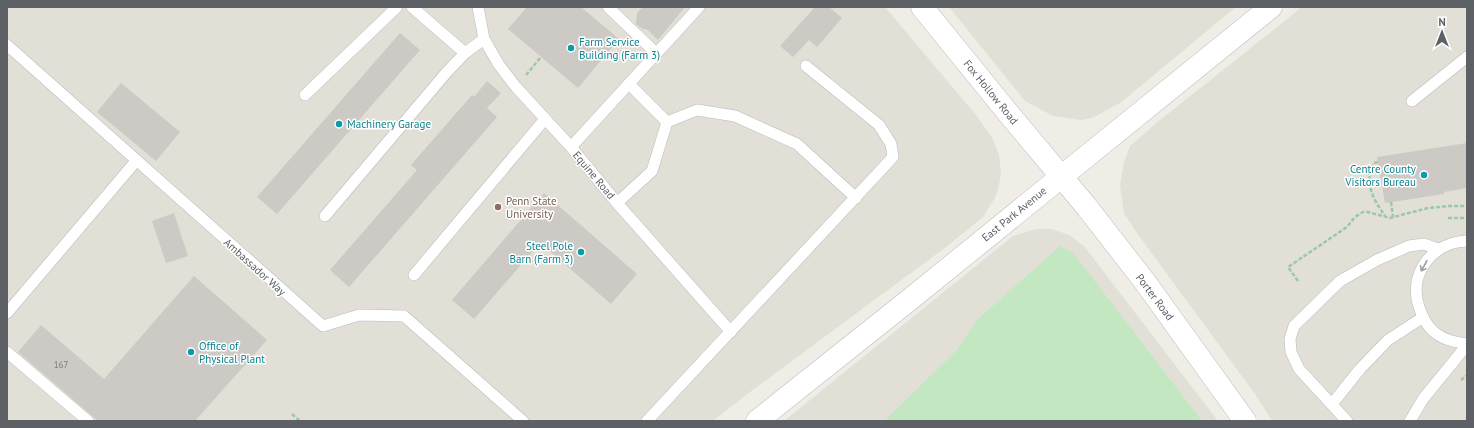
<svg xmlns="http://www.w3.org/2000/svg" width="1474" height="428" viewBox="0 0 1474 428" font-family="'PT Sans',sans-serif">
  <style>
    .education { fill: #e2dfd6 }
    .green { fill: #c3e8c1 }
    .building { fill: #cdcac5 }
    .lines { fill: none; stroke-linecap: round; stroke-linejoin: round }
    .lane-casing { stroke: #b8bbc0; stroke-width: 12 }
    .secondary-casing { stroke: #b9bcc2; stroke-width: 23 }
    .path { stroke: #9ac9a6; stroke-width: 2.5; stroke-dasharray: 4 2; stroke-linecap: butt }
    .lane { stroke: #fff; stroke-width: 11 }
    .secondary { stroke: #fff; stroke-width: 22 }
    .oneway { stroke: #9ea0a3 }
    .culture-dot { fill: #0f9aa8; stroke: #fff; stroke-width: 1.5 }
    .education-dot { fill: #8d6e63; stroke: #fff; stroke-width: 1.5 }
    .labels { text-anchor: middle; stroke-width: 3; stroke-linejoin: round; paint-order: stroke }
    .number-label { font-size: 9px; fill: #797b7e }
    .culture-label { font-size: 11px; fill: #0d838f; stroke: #fff; text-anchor: start }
    .street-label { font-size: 11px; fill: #5d6166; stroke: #fff }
    .education-label { font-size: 11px; fill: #785e54; stroke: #fff; text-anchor: start }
  </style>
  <rect width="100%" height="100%" fill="#f0ede6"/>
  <g class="education">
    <path d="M7 7H885L976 115 993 139 999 155 1001 173 999 185 996 196 983 217 946 247 746 395 713 421H7Z"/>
    <path d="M949 7H1236L1120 103 1092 118 1081 120 1053 116 1025 101Z"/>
    <path d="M1302 7H1467V421H1272L1255 394 1137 233 1124 213 1120 186 1124 162 1130 146 1155 124Z"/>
    <path d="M1036 229H1052L1069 235 1084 246 1218 421H784L1013 236Z"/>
  </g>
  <path class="green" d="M1060 246 1074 254 1202 421H884L956 351 977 320Z"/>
  <g class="building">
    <path d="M527 7H581L619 39 578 88 508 29Z"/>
    <path d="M643 7H685L658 40 648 30 643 29 636 24 637 13Z"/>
    <path d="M815 7H829L842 18 817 47 809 40 793 57 780 46Z"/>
    <path d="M400 33 420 50 277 214 257 197Z"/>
    <path d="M487 81 501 93 487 108 497 117 349 287 330 270 417 170 411 165 472 95 474 97Z"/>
    <path d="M121 83 180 132 156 161 97 112Z"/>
    <path d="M1467 143V188L1444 192V194L1385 203 1377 157Z"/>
    <path d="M544 193 637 274 611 304 540 243 474 319 452 300Z"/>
    <path d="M174 213 188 256 166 263 152 221Z"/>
    <path d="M194 276 267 340 195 421H98L18 352 41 325 104 379Z"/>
  </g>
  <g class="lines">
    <g class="lane-casing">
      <g id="lane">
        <path d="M412 7 465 53"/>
        <path d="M478 7 484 39 499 65 516 87 571 147 617 203 731 332"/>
        <path d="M608 7 656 53"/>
        <path d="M7 45 323 326 359 315 404 316 523 421"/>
        <path d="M629 84 667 122"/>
        <path d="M305 95 397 7"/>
        <path d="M1412 101 1467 57"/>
        <path d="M571 147 699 7"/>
        <path d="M617 203 652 171 667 122 697 110 735 116 797 144 856 198"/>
        <path d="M325 216 446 73 465 53 484 39"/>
        <path d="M1467 241C1432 242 1408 274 1419 307 1422 316 1426 325 1433 331 1443 340 1455 342 1467 344"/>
        <path d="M414 275 545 119"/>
        <path d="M7 313 136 161"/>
        <path d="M7 352 88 421"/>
        <path d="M1332 404 1360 369 1388 340 1422 318"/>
        <path d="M647 421 893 157 891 144 879 125 806 66"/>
        <path d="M1347 421 1299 369 1291 352 1290 339 1294 326 1340 281 1377 260 1409 246 1424 244 1438 249"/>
        <path d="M1410 421 1423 399 1467 345"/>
      </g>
    </g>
    <g class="secondary-casing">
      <g id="secondary">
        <path d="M922 7 1013 119 1086 206 1145 282 1245 421"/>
        <path d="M757 421 908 301 1271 7"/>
      </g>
    </g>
    <g class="path">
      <path d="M526 75 541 57"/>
      <path d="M1378 162 1374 163C1363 183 1374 200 1385 216"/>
      <path d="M1391 202 1393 217"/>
      <path d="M1448 218H1467"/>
      <path d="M1298 281 1288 267 1347 227 1355 217 1363 212H1368L1390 218 1428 208 1450 206H1467"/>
      <path d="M1461 380 1467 375"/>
      <path d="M292 414 300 421"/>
    </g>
    <use href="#lane" class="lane"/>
    <use href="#secondary" class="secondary"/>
  </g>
  <defs><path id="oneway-shaft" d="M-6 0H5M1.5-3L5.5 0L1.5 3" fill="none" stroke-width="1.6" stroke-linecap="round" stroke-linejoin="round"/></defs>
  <use class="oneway" href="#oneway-shaft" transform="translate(1424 266) rotate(119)"/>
  <g class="culture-dot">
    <circle cx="571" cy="48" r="4"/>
    <circle cx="339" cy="124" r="4"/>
    <circle cx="1424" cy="175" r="4"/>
    <circle cx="581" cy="252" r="4"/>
    <circle cx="191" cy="352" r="4"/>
  </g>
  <circle class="education-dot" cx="498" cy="207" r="4"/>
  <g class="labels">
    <g class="number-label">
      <text x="61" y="368">167</text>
    </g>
    <g class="culture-label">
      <text x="579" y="46">Farm Service<tspan x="579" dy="13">Building (Farm 3)</tspan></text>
      <text x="347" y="128">Machinery Garage</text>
      <text x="1416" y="173" text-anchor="end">Centre County<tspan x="1416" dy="13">Visitors Bureau</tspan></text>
      <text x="573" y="250" text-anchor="end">Steel Pole<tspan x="573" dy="13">Barn (Farm 3)</tspan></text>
      <text x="199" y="350">Office of<tspan x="199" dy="13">Physical Plant</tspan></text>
    </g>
    <g class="street-label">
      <text transform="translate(991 92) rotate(51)" y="4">Fox Hollow Road</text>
      <text transform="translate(594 175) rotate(50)" y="4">Equine Road</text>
      <text transform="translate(1014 214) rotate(-39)" y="4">East Park Avenue</text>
      <text transform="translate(255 267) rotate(42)" y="4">Ambassador Way</text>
      <text transform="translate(1155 297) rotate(53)" y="4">Porter Road</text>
    </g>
    <g class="education-label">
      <text x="506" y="205">Penn State<tspan x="506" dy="13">University</tspan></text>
    </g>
  </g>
  <rect width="1474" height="428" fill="none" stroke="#5d6166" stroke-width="16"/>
  <g transform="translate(1442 32)" stroke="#ffffff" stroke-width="3" paint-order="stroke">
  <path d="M0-3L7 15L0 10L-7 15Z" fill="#5d6166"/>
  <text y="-6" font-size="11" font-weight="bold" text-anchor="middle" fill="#5d6166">N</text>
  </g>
</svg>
